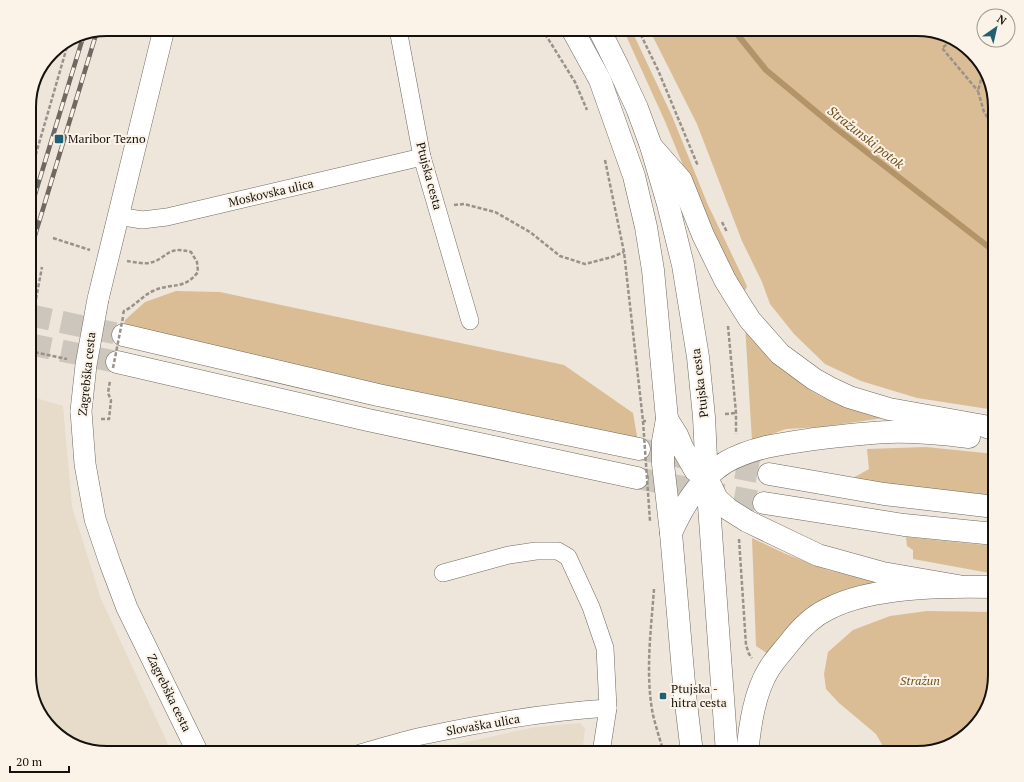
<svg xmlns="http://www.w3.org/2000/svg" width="1024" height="782" viewBox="0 0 1024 782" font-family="'PT Serif',serif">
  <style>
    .built { fill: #e7dbc9 }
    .green { fill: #dabd94 }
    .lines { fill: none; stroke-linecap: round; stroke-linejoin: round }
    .stream { stroke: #b39468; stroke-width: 6 }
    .trunk-tunnel { stroke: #cdc6bc; stroke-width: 22; stroke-dasharray: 22 11; stroke-linecap: butt }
    .minor-casing { stroke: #70695f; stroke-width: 18 }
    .tertiary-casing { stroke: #70695f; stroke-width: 22 }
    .primary-casing { stroke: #70695f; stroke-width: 23 }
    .trunk-casing { stroke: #70695f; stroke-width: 23 }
    .path { stroke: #98928a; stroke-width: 2.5; stroke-dasharray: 4 2; stroke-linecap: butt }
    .minor { stroke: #fff; stroke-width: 17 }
    .tertiary { stroke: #fff; stroke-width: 21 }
    .primary { stroke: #fff; stroke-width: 22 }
    .trunk { stroke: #fff; stroke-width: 22 }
    .rail-casing { stroke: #6e6962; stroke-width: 4.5 }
    .rail { stroke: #fcf3e8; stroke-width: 3; stroke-dasharray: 9; stroke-linecap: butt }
    .tertiary-bridge-casing { stroke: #70695f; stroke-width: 22; stroke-linecap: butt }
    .path-bridge { stroke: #98928a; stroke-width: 2.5; stroke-dasharray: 4 2; stroke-linecap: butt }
    .tertiary-bridge { stroke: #fff; stroke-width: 21 }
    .poi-dot { fill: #215f75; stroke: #fcf3e8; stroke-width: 1.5 }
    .labels { text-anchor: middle; stroke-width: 4; stroke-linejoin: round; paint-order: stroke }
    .poi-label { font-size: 12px; fill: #14120e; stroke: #fcf3e8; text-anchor: start }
    .street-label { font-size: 12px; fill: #14120e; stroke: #fcf3e8 }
    .park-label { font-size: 12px; font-style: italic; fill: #6f4f1a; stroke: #fcf3e8 }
    .water-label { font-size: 13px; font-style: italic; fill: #6f4f1b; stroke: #fcf3e8 }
    .rim { fill: none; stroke: #14120e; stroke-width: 2 }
  </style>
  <rect width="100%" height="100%" fill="#eee6db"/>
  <g class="built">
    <path d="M29 396 63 406 72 507 101 599 172 753H107L59 737 37 710 29 680Z"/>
    <path d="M580 723 585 729 582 753H416L536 727Z"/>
  </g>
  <g class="green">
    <path d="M623 29H631L672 116 708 205 746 284 747 287 743 293 701 209 664 119Z"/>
    <path d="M649 29H917L965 45 987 73 995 107V410L917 398 861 381 825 364 794 334 770 304 762 282 742 241 697 124Z"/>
    <path d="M176 291 220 292 564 365 633 413 638 442 123 329 125 320 145 302Z"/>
    <path d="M745 325C765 347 787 376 813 392 834 405 860 411 884 418L821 427 786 429 752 441Z"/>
    <path d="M926 447 995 454V497L877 482 853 478 869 469 867 449Z"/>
    <path d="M906 537 995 546V574L913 559V550L907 546Z"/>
    <path d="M752 538 786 554 828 570 885 584 848 595 774 658 756 646Z"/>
    <path d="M927 611 995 612V675L979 723 951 745 917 753H887L876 734 839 703 826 689 824 674 828 652 853 630 890 616Z"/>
  </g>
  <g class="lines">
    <path class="stream" d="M733 29 766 70 837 129 995 252"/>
    <g class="trunk-tunnel">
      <path d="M29 315 123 335"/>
      <path d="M29 344 117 362"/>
      <path d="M639 449 769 474"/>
      <path d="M637 478 764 503"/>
    </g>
    <g class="minor-casing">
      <g id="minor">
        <path d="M398 29 422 157 470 321"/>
        <path d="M118 216 142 220 167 217 422 157"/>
        <path d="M443 573 509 555 536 551H558L568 557 591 607 605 648 608 708 601 753"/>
        <path d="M360 753C382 747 405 739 427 735 487 722 547 712 608 708"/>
      </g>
    </g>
    <g class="tertiary-casing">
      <g id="tertiary">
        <path d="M98 299 164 29"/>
        <path d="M81 411 85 464 95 519 110 563 127 608 198 753"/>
      </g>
    </g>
    <g class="primary-casing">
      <g id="primary">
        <path d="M572 29 600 80 634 176 646 227 653 270 667 419 663 441V464L671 533 685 695 692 753"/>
        <path d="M599 29 618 67 637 108 651 146 668 204 683 265 698 357 704 417 707 478 727 753"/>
      </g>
    </g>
    <g class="trunk-casing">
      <g id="trunk">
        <path d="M651 146 681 180 703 235 725 280 741 306 750 320 780 354 814 379 832 389 849 397 889 409 984 426 995 430"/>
        <path d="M123 335 378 395 639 449"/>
        <path d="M117 362 368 420 637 478"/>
        <path d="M667 419 677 435 683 449 695 470 707 478 717 499 728 509 747 521 818 555 883 573 958 586"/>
        <path d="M769 474 884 494 995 507"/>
        <path d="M764 503 904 525 995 534"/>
        <path d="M671 533C683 506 700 478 726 462 752 447 785 443 814 439 839 436 865 433 890 432 917 431 943 434 969 437"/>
        <path d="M747 753C750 726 754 693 769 669 775 659 783 651 790 642 800 629 813 616 828 609 872 586 946 586 995 587"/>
      </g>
    </g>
    <g class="path">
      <path d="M542 29 575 82 587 110"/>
      <path d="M638 29 658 70 698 166"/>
      <path d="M951 41 942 48 978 91"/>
      <path d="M984 68 978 91 984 112 995 129"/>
      <path d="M605 160 624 252 643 421H646"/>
      <path d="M29 178 69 40"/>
      <path d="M454 205 464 204 495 212 530 232 560 256 585 264 612 257 624 252"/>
      <path d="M722 222 727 232"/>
      <path d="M53 238 90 250"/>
      <path d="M36 299 42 267"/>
      <path d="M123 314 124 311C135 306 142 296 153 291 172 282 183 291 198 272L197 262 191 252C166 245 168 259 149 263 144 264 133 262 127 261"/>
      <path d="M728 326 736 413V434"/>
      <path d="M29 351 67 359"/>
      <path d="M725 414 736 413"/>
      <path d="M101 419H109L111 400 108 393 110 381"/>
      <path d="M739 539 746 645 749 654 752 658"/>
      <path d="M654 589C651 630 645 674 653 715 656 727 660 740 664 753"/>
    </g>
    <use href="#minor" class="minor"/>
    <use href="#tertiary" class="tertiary"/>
    <use href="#primary" class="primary"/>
    <use href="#trunk" class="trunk"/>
    <g class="rail-casing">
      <g id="rail">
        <path d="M29 214 84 34"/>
        <path d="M29 255 97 31"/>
      </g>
    </g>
    <use href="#rail" class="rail"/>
    <g class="tertiary-bridge-casing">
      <path id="tertiary-bridge" d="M81 411 86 365 98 299"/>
    </g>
    <g class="path-bridge">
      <path d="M113 368 123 317"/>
      <path d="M643 421 650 521"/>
    </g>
    <use href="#tertiary-bridge" class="tertiary-bridge"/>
  </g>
  <g class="poi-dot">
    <rect x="54" y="134" width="10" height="10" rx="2"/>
    <rect x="659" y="692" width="8" height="8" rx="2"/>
  </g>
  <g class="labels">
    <g class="poi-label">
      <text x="68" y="143">Maribor Tezno</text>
      <text x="671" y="693">Ptujska -<tspan x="671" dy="14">hitra cesta</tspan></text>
    </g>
    <g class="street-label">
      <text transform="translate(429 176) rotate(75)" y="4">Ptujska cesta</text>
      <text transform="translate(271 193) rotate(-13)" y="4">Moskovska ulica</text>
      <text transform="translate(87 374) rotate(-84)" y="4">Zagrebška cesta</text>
      <text transform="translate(700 383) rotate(-97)" y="4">Ptujska cesta</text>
      <text transform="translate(169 693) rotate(64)" y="4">Zagrebška cesta</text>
      <text transform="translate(483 725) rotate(-10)" y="4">Slovaška ulica</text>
    </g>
    <g class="park-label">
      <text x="920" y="685">Stražun</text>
    </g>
    <g class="water-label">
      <text transform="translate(866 137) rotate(38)" y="5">Stražunski potok</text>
    </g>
  </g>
  <path d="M0 0H1024V782H0ZM107 36H917A71 71 0 0 1 988 107V675A71 71 0 0 1 917 746H107A71 71 0 0 1 36 675V107A71 71 0 0 1 107 36Z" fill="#fcf3e8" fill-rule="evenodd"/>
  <path class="rim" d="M107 36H917A71 71 0 0 1 988 107V675A71 71 0 0 1 917 746H107A71 71 0 0 1 36 675V107A71 71 0 0 1 107 36Z"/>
  <g transform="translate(996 28) rotate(34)"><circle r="19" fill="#fcf3e8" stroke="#9f9991"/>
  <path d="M0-3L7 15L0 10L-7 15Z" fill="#215f75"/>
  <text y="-6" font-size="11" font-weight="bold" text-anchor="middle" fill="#14120e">N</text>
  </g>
  <path d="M10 766v6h59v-6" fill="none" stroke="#14120e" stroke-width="2"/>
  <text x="16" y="766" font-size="12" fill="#14120e" stroke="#fcf3e8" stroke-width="3" paint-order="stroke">20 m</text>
</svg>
